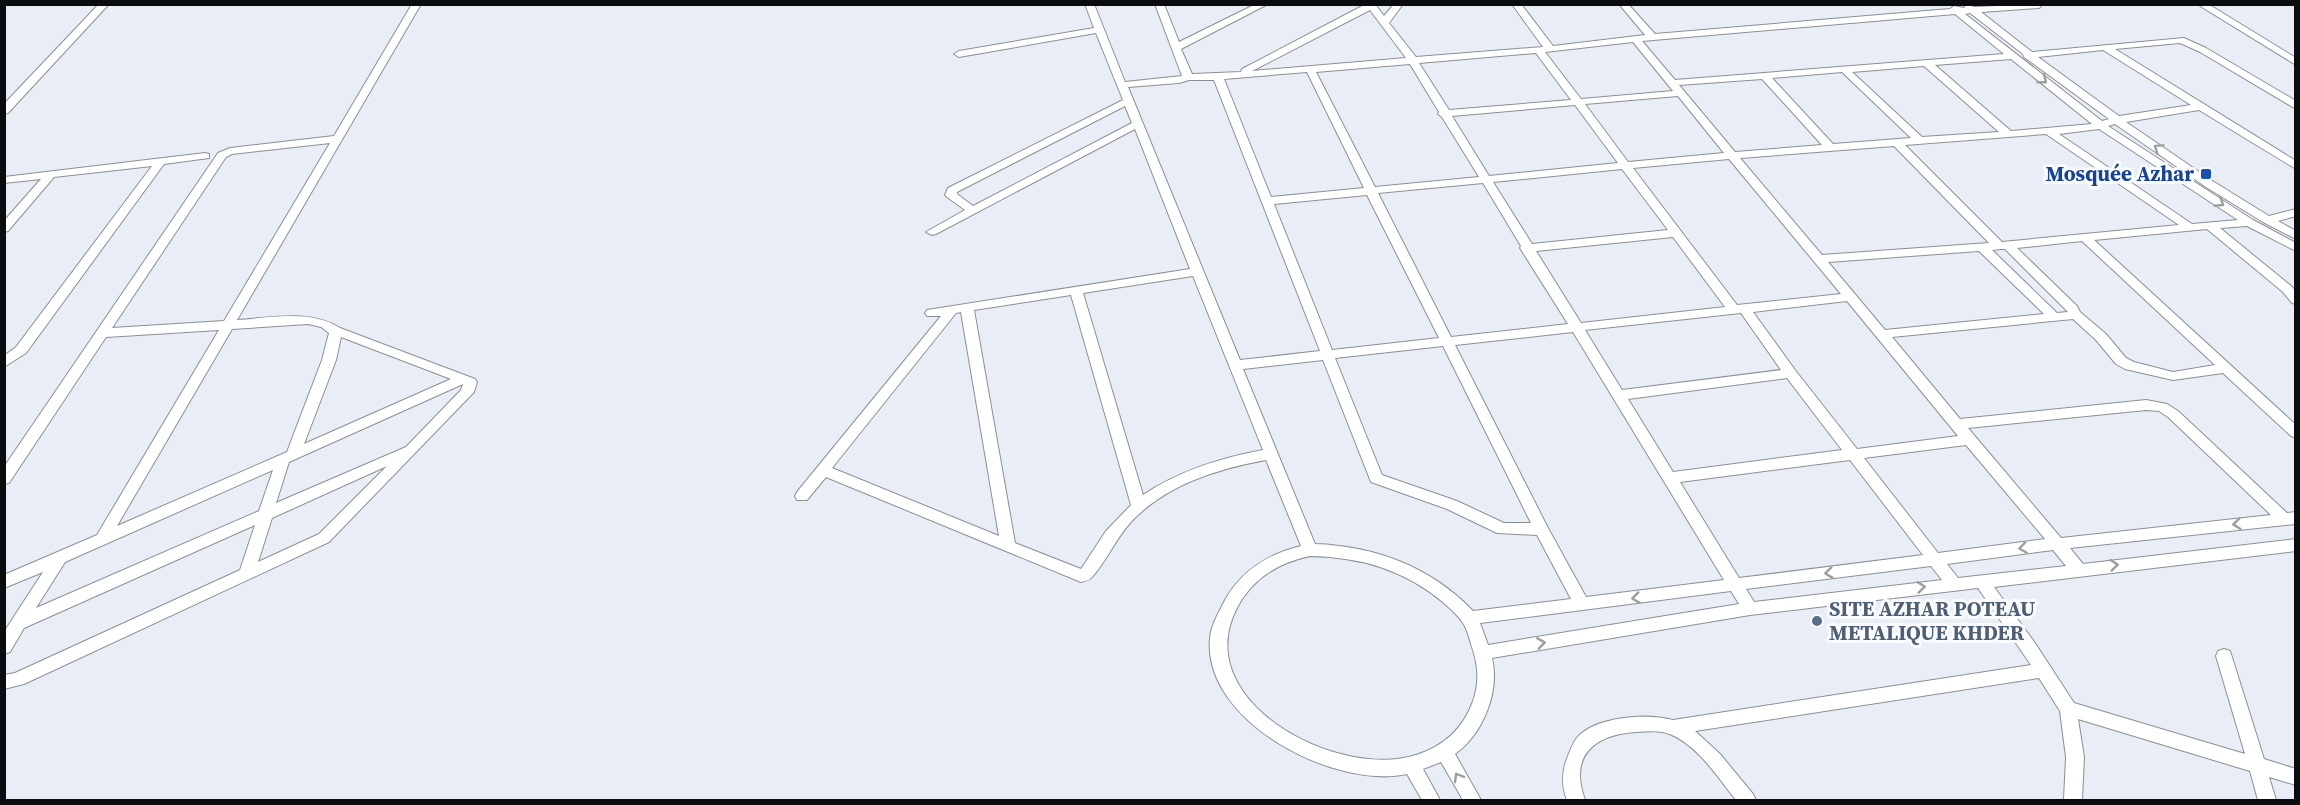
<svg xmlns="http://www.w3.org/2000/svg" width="2300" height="805" viewBox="0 0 2300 805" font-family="'Source Serif 4',serif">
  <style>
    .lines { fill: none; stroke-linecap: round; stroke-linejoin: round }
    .street-casing { stroke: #8a8f97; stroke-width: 2 }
    .street { fill: #fff; fill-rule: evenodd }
    .oneway { stroke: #9d9e9f }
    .transit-dot { fill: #1a4fb4; stroke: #f9fbfe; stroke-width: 2 }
    .service-dot { fill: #5c6f8a; stroke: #f9fbfe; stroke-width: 2 }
    .labels { text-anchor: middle; stroke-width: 6; stroke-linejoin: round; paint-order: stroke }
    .transit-label { font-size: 21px; font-weight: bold; fill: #164399; stroke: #f9fbfe; text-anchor: end }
    .service-label { font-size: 21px; font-weight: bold; fill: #4e5e75; stroke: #f9fbfe; text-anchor: start }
  </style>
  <rect width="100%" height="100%" fill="#e9eef6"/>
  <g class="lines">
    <g class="street-casing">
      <g id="street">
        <path d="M99 4H109L8 113 4 114V104Z"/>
        <path d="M412 4H421L237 320C271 318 310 309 340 328L475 379 477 382 474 392 329 542 24 684 4 689V675L15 673 240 570 255 525 24 628 10 652 4 654V632L43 572 4 588V575L97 535 219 330 106 337 9 483 4 484V467L218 153 230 148 334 136ZM330 143 224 321 112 328 226 157 232 154ZM308 324 321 327 329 333 322 360 287 452 117 526 232 329ZM341 337 451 379 304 444 336 360ZM463 384 461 390 406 447 276 503 289 462ZM387 466 319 534 258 562 272 518ZM273 470 259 511 36 608 65 562Z"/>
        <path d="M1085 4H1094L1125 82 1182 76 1155 4H1164L1179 42 1256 4H1268L1181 49 1192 74 1241 72 1242 69 1366 4H1375L1384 16 1394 4H1403L1389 23 1416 57 1543 47 1512 4H1521L1553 46 1645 35 1619 4H1628L1655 34 1950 9 1954 6 1964 8 1967 4 1974 7 2043 4 2039 8 1981 12 2032 52 2184 38 2206 48 2296 101V109L2200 52 2180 43 2115 49 2296 161V169L2199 110 2126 122 2214 182 2269 216 2296 209V216L2278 221 2296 231V239L2263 222 2206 187 2115 124 2108 126 2253 220 2296 243V251L2247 226 2220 228 2291 286 2296 291V304L2292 303 2283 292 2207 229 2094 240 2296 425V438L2291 436 2223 373 2173 380 2125 369 2116 364 2096 340 2073 319 1892 337 1960 419 2146 400 2167 404 2178 411 2287 513 2296 512V524L2070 548 2083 564 2296 539V551L1994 587 2035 643 2074 703 2245 754 2216 656 2218 651 2224 649 2230 651 2264 759 2296 769V785L2269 777 2276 800H2258L2250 771 2078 719 2084 757 2082 800H2064L2066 757 2060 711 2039 678 1695 731 1720 754 1753 794 1756 800H1736C1718 778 1700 748 1672 735 1662 730 1648 731 1636 732 1593 735 1569 756 1585 800H1567C1562 788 1562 777 1565 764 1568 756 1571 746 1576 739 1594 716 1647 713 1673 720L2031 665 1978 588 1750 615 1492 658C1500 692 1483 734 1455 754L1481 800H1463L1441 762 1423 769 1440 800H1422L1407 774C1336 790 1202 722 1210 638 1211 625 1219 612 1225 600 1242 570 1268 554 1301 546L1266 460C1217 469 1165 485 1130 523 1115 540 1107 560 1093 576 1090 580 1086 581 1081 582L826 477 807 500H797L795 496 797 492 941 316H927L925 313 927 310 1190 269 1135 129 936 234 932 235 926 232 965 210 947 197 945 195 948 188 1123 100 1096 33 959 57 954 54 959 51 1094 28ZM1370 10 1406 58 1252 71ZM1970 13 2023 54 2024 57 2109 119 2102 121 1965 14ZM1955 14 2004 54 1675 80 1642 41ZM1633 42 1673 91 1581 99 1545 52ZM2103 50 2191 105 2119 116 2038 57ZM1536 53 1571 100 1449 110 1419 63ZM2011 59 2092 124 2011 131 1935 65ZM1410 64 1439 112 1438 114 1442 117 1479 177 1375 187 1316 72ZM1924 66 1999 132 1922 137 1852 72ZM1307 72 1364 188 1271 197 1224 79ZM1842 72 1911 138 1833 144 1772 78ZM1762 79 1822 145 1735 152 1679 85ZM1189 80H1214L1320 351 1240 360 1128 87 1179 83ZM1678 96 1724 153 1628 162 1585 104ZM1575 105 1618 163 1489 176 1452 116ZM1125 106 1132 123 973 206 957 194V192ZM2099 129 2238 220 2192 224 2059 134ZM2046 134 2179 225 2002 242 1905 145ZM1894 146 1989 243 1822 255 1740 158ZM1729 159 1841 294 1737 305 1633 168ZM1622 169 1668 230 1532 244 1493 182ZM1483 183 1521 246 1520 248 1568 324 1451 337 1378 193ZM1367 195 1439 338 1332 350 1274 204ZM1673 237 1725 307 1581 323 1536 251ZM2082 241 2215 365 2173 372 2134 362 2126 358 2106 334 2080 312 2077 306 2017 248ZM2001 249H2005L2068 312 2057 313 1992 250ZM1979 251 2044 314 1885 330 1828 262ZM1193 276 1263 450C1220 458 1179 471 1143 495L1083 293ZM1071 295 1131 505 1106 531 1081 569 1015 543 974 310ZM1847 301 1958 436 1857 449 1795 370 1753 312ZM961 312 999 536 832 468 956 313ZM1741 313 1781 370 1622 390 1585 330ZM1573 332 1724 580 1586 597 1548 528 1455 345ZM1443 346 1531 523H1504L1457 501 1382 475 1335 358ZM1323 360 1371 482 1447 509 1497 533 1537 535 1571 599 1473 611C1431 567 1375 546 1315 544L1243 369ZM1787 378 1842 450 1673 472 1628 399ZM2146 410 2159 411 2168 417 2271 515 2061 538 1968 428ZM1966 445 2045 539 1938 553 1864 458ZM1850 460 1923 555 1739 578 1680 482ZM2053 550 2066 566 1958 578 1947 564ZM1310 556C1361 557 1405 570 1444 603 1450 609 1458 615 1463 623 1467 629 1469 637 1471 644 1478 664 1480 681 1473 701 1463 729 1444 746 1416 755 1338 780 1186 701 1238 606 1254 577 1279 563 1310 556ZM1931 566 1942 580 1754 602 1746 589ZM1731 591 1739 604 1488 645 1480 623Z"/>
        <path d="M2197 4H2208L2296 58V65Z"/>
        <path d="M205 153 209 154V158L164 164 26 353 4 367V356L16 347 152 166 54 177 8 231 4 232V221L41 179 4 183V177Z"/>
      </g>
    </g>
    <use href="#street" class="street"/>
  </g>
  <defs><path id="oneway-chevron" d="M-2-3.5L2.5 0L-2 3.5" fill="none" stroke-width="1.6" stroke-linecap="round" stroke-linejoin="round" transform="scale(1.5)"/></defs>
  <g class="oneway">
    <use href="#oneway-chevron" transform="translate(2043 80) rotate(38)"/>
    <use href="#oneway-chevron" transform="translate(2158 148) rotate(-146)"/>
    <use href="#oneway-chevron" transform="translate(2220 203) rotate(33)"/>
    <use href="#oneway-chevron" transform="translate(2237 524) rotate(174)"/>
    <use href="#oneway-chevron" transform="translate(2023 548) rotate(172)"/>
    <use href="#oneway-chevron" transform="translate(2114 565) rotate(-6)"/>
    <use href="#oneway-chevron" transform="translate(1829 573) rotate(173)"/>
    <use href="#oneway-chevron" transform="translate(1921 587) rotate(-7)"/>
    <use href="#oneway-chevron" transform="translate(1636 598) rotate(173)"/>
    <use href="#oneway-chevron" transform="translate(1541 643) rotate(-9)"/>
    <use href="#oneway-chevron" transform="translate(1458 777) rotate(-120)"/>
  </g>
  <rect class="transit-dot" x="2200" y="168" width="12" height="12" rx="3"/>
  <circle class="service-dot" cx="1817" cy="621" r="6"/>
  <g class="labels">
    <g class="transit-label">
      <text x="2194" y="181">Mosquée Azhar</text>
    </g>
    <g class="service-label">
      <text x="1829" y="616">SITE AZHAR POTEAU<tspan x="1829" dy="24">METALIQUE KHDER</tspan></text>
    </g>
  </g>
  <rect width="2300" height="805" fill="none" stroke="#0b0c0f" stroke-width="12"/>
</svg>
